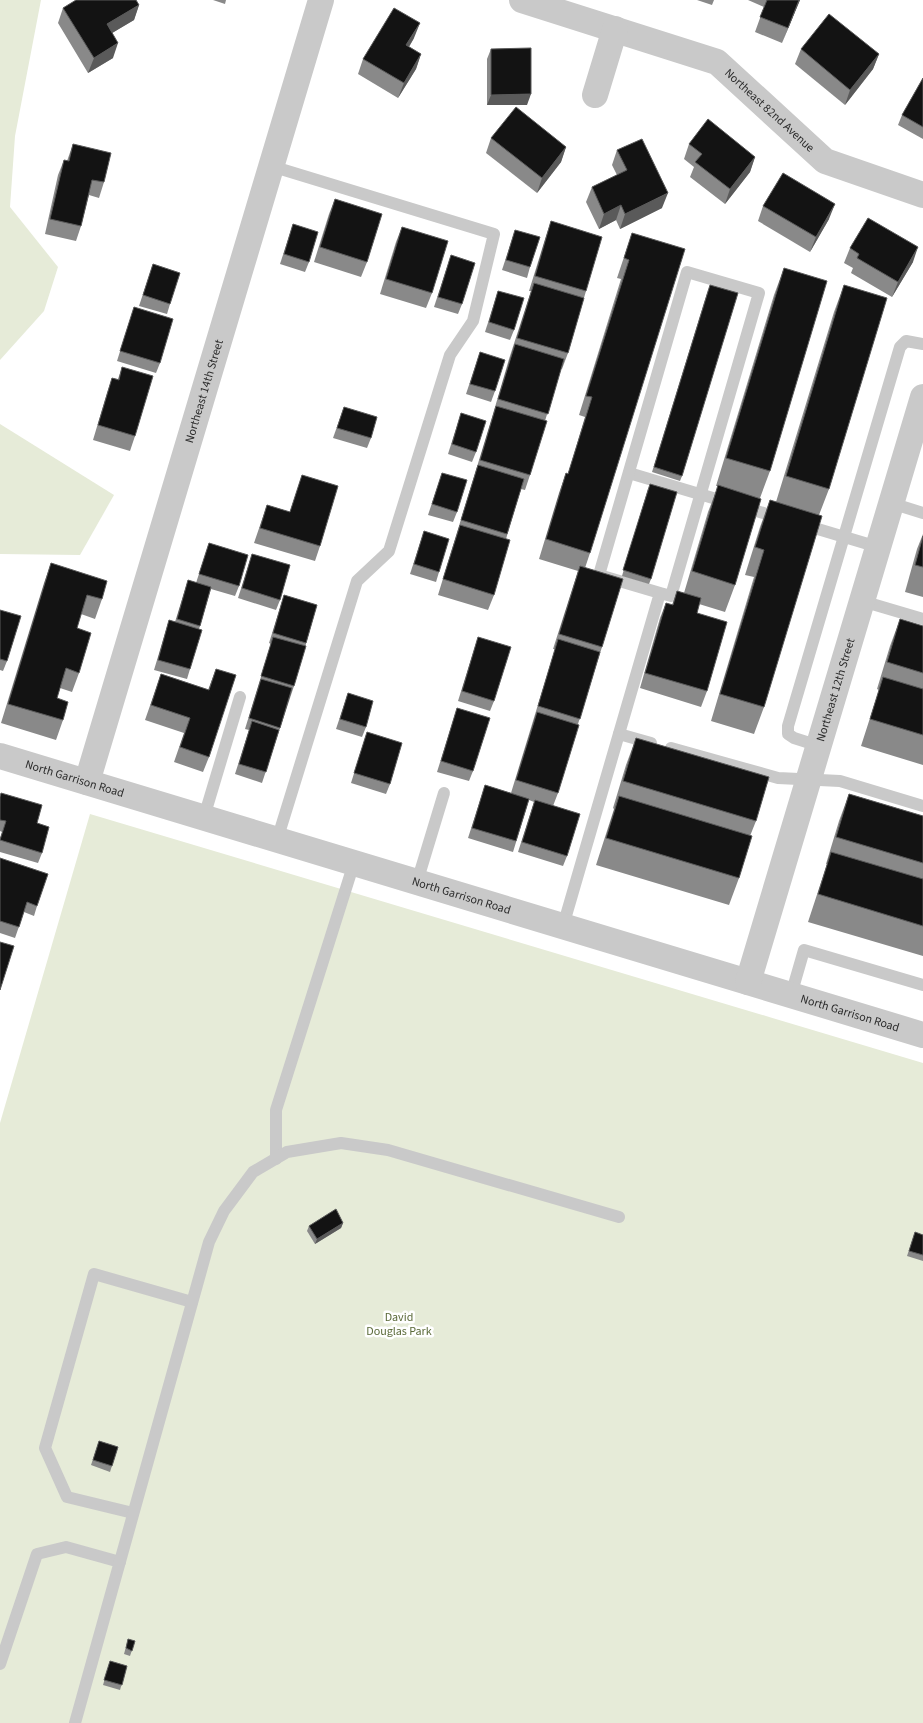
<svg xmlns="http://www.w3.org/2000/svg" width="923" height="1723" viewBox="0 0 923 1723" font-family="'Source Sans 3',sans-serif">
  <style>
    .green { fill: #e6ebd8 }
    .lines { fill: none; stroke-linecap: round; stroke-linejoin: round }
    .lane { stroke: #c9c9c9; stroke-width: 12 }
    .street { stroke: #c9c9c9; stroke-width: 26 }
    .wall { fill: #898989 }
    .shaded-wall { fill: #5a5a5a }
    .building { fill: #131313; stroke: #5a5a5a }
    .labels { text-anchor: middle; stroke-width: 5; stroke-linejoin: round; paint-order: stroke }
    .street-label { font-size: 12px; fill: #2c2c2c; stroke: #fff }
    .park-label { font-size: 12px; fill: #5a6938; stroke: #fff }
  </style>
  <rect width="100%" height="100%" fill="#fff"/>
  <g class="green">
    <path d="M0 0H41L15 136 10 207 58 267 44 311 0 360Z"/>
    <path d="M0 424 114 495 80 555 0 554Z"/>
    <path d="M90 814 923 1063V1723H0V1123Z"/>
  </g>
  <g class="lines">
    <g class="lane">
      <path d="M271 166 494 234 473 321 450 355 389 551 357 581 277 840"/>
      <path d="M629 473 780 518"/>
      <path d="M891 503 923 513"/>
      <path d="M801 524 878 547"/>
      <path d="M862 601 923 619"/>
      <path d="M619 734 651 743"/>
      <path d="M819 746 794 738 788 734V726L900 347 906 341 923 344"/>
      <path d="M671 748 778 778 840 781 923 806"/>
      <path d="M204 817 240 697"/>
      <path d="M417 882 444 793"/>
      <path d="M563 926 660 593 599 575 687 272 759 293 671 596 660 593"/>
      <path d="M791 995 804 950 923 985"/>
      <path d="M276 1159V1110L354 863"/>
      <path d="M133 1513 67 1497 45 1448 94 1274 192 1302"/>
      <path d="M0 1664 37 1554 66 1547 120 1562"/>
      <path d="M75 1723 209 1242 224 1211 253 1172 287 1152 341 1143 388 1150 619 1217"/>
    </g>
    <g class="street">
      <path id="s1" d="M522 0 717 62 825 161 923 195"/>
      <path d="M595 95 615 29"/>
      <path id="s2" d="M0 756 923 1035"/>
      <path id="s3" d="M87 782 321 0"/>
      <path id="s4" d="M748 982 923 397"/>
    </g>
  </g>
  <g class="wall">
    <path d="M213 0H226L225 4Z"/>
    <path d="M697 0H714L712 5Z"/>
    <path d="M748 0H800L782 43 755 32 764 7Z"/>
    <path d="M139 5 134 20 112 33 113 58 88 73 58 23 63 8Z"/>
    <path d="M414 38 409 47 421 54 416 69 398 98 358 74 363 59Z"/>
    <path d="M491 49 527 105H487V59Z"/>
    <path d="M801 49 879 54 873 69 845 105 795 64Z"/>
    <path d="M923 78V139L898 125 902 115Z"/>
    <path d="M491 138 566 147 561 162 537 193 486 153Z"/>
    <path d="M73 144 104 182 99 198 89 195 81 226 76 241 45 234 58 175 64 160 67 161Z"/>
    <path d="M689 144 755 157 750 172 725 204 690 177 694 167 684 159Z"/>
    <path d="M617 150 662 208 620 229 616 220 599 229 586 202 592 187 617 175 612 165Z"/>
    <path d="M335 199 367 262 361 277 314 262 329 214Z"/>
    <path d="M763 206 829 219 810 252 758 221Z"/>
    <path d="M551 221 586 291 568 353 562 369 561 368 545 421 530 475 525 490 521 489 506 539 494 595 488 610 438 595 493 414 509 359 531 291H529L546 236Z"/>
    <path d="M293 224 309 262 305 272 280 264Z"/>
    <path d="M402 227 432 293 426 308 380 294 396 242Z"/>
    <path d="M515 230 530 267 527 278 502 270Z"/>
    <path d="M632 233 590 553 585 568 602 647 578 724 558 793 553 806 567 856 563 866 518 852 534 802 529 800 513 852 468 838 485 785 511 793 555 649H553L578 571 539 559 559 493 566 473 568 474 585 417 579 415 621 279 617 278Z"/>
    <path d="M850 248 913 262 892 297 851 273 853 268 844 263Z"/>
    <path d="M451 255 462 304 458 314 434 307Z"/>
    <path d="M153 264 170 304 167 314 139 306Z"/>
    <path d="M784 268 770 471 760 498 735 585 725 612 699 604 697 613 707 691 701 707 640 688 660 618 666 603 672 605 677 591 684 593 708 512 718 486H716L774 295Z"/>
    <path d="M844 285 829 489 819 515 764 707 754 734 711 721 754 577 745 575 760 527 770 500 776 502 834 312Z"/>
    <path d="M708 290 682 476 680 481 652 472Z"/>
    <path d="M498 291 514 330 510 340 485 332Z"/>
    <path d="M134 307 160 363 156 373 117 361Z"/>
    <path d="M480 352 495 391 491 402 466 394Z"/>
    <path d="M122 367 135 436 130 451 93 440 107 393 112 378 118 379Z"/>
    <path d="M344 407 371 438 367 448 333 438Z"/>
    <path d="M461 413 476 452 472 462 448 454Z"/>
    <path d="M442 473 457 512 453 522 428 515Z"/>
    <path d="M302 475 320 546 315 561 254 543 267 505 290 512Z"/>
    <path d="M648 489 651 579 649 584 622 576Z"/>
    <path d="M424 531 439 572 436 582 410 574Z"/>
    <path d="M923 534V597L905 592 917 549Z"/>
    <path d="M209 543 239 586 235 596 211 589 199 629 190 669 187 679 154 670 169 620 175 622 188 580 196 583Z"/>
    <path d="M252 554 280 600 276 610 238 598Z"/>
    <path d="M51 563 102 599 95 619 81 614 77 628 79 673 72 692 60 688 57 698 63 720 56 740 1 723 44 583Z"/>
    <path d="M284 595 317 605 294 686 262 783 235 774 249 730 245 729 271 644 269 643Z"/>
    <path d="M0 610 7 661 3 671 0 670Z"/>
    <path d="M900 619 923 626V765L861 746 879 690 877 689 890 646Z"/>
    <path d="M478 637 494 701 490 711 458 701Z"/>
    <path d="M216 669 209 757 203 772 174 762 184 733 145 720 161 674 208 690Z"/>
    <path d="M348 693 366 727 362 737 336 729Z"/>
    <path d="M457 708 473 771 469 781 437 772Z"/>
    <path d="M367 732 390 784 386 794 351 783Z"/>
    <path d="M636 738 756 821 750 836 739 878 729 905 596 865 614 809 613 808 626 765Z"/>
    <path d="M849 794 923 816V956L808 922 827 864H826L839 821Z"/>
    <path d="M0 796 37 823 42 853 38 863 0 852V838L2 832 0 831Z"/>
    <path d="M0 858 37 906 34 916 24 912 15 938 0 933Z"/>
    <path d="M343 1223 341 1228 315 1244 307 1231 309 1226Z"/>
    <path d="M915 1232 923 1235V1261L907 1256Z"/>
    <path d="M99 1441 118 1447 110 1472 91 1465Z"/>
    <path d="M128 1639 135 1641 130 1656 124 1654Z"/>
    <path d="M110 1661 127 1666 120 1690 103 1685Z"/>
  </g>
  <g class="shaded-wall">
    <path d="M799 0H800L782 43 788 28Z"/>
    <path d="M139 5 134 20 102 39 107 24Z"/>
    <path d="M420 23 414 38 401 60 406 45Z"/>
    <path d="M118 43 113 58 88 73 94 58Z"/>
    <path d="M421 54 416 69 398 98 404 83Z"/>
    <path d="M879 54 873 69 845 105 850 90Z"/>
    <path d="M531 94 527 105H487L491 95Z"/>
    <path d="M566 147 561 162 537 193 542 178Z"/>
    <path d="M755 157 750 172 725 204 730 189Z"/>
    <path d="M668 193 662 208 620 229 625 214Z"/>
    <path d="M835 204 829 219 810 252 816 237Z"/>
    <path d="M621 205 616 220 599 229 604 214Z"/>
    <path d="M918 247 913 262 892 297 898 282Z"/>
    <path d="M343 1223 341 1228 315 1244 317 1239Z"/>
  </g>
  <g class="building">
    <path d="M76 0H136L139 5 107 24 118 43 94 58 63 8Z"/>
    <path d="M767 0H799L788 28 760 17Z"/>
    <path d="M394 8 420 23 406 45 421 54 404 83 363 59Z"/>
    <path d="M829 14 879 54 850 90 801 49Z"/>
    <path d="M531 48V94L491 95V49Z"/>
    <path d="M923 78V127L902 115Z"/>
    <path d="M516 107 566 147 542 178 491 138Z"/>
    <path d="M708 119 755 157 730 189 695 162 702 154 689 144Z"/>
    <path d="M642 139 668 193 625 214 621 205 604 214 592 187 627 170 617 150Z"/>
    <path d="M73 144 111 153 104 182 92 180 81 226 50 219 64 160 69 161Z"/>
    <path d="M783 173 835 204 816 237 763 206Z"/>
    <path d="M335 199 382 214 367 262 320 247Z"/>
    <path d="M868 218 918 247 898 282 857 258 859 254 850 248Z"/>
    <path d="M551 221 602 237 586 291 535 276Z"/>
    <path d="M293 224 318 232 309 262 284 254Z"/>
    <path d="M402 227 448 241 432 293 386 279Z"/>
    <path d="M515 230 540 237 530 267 506 260Z"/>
    <path d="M632 233 685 249 590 553 546 539 566 473 568 474 592 397 586 396 629 260 624 258Z"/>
    <path d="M451 255 475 263 462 304 438 297Z"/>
    <path d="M153 264 180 273 170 304 143 295Z"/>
    <path d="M784 268 827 281 770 471 726 458Z"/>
    <path d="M534 283 584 298 568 353 517 338Z"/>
    <path d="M710 285 738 293 682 476 654 467Z"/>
    <path d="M844 285 887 298 829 489 786 476Z"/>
    <path d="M498 291 524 298 514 330 489 322Z"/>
    <path d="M134 307 173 319 160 363 120 351Z"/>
    <path d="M515 344 564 359 548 414 498 399Z"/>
    <path d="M480 352 505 360 495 391 470 384Z"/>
    <path d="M122 367 153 376 135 436 98 425 112 378 119 380Z"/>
    <path d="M496 406 547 421 530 475 480 460Z"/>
    <path d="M344 407 377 417 371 438 337 428Z"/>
    <path d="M461 413 486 421 476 452 452 444Z"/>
    <path d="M478 465 524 479 507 534 461 520Z"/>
    <path d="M442 473 467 480 457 512 432 504Z"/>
    <path d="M302 475 338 486 320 546 260 528 267 505 290 512Z"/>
    <path d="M650 484 677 492 651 579 623 570Z"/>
    <path d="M718 485 761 499 735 585 692 571Z"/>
    <path d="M770 500 822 516 764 707 720 694 764 550 755 547Z"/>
    <path d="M460 525 510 540 494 595 443 579Z"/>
    <path d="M424 531 449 539 439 572 414 564Z"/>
    <path d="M923 536V567L915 565Z"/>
    <path d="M209 543 248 555 239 586 199 574Z"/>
    <path d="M252 554 290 565 280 600 242 588Z"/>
    <path d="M51 563 107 581 102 599 87 595 77 628 91 633 79 673 66 668 57 698 68 702 63 720 8 704Z"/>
    <path d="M580 566 623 579 602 647 559 634Z"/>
    <path d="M188 580 211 587 200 626 177 619Z"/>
    <path d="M677 591 701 598 697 613 727 622 707 691 645 673 666 603 673 605Z"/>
    <path d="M284 595 317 605 306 643 273 633Z"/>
    <path d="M0 610 21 616 7 661 0 659Z"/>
    <path d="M900 619 923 626V673L887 662Z"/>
    <path d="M169 620 202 630 190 669 158 660Z"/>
    <path d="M273 637 306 646 294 686 261 676Z"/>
    <path d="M478 637 511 647 494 701 462 691Z"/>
    <path d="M558 639 600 652 580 719 538 706Z"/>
    <path d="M216 669 236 675 209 757 180 747 190 718 151 705 161 674 209 690Z"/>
    <path d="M883 677 923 689V735L870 719Z"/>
    <path d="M261 679 292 688 280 728 249 718Z"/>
    <path d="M348 693 373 701 366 727 340 719Z"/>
    <path d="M457 708 490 718 473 771 441 761Z"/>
    <path d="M537 712 579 725 558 793 516 780Z"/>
    <path d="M252 721 279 730 266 772 239 764Z"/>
    <path d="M367 732 402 743 390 784 354 773Z"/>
    <path d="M636 738 769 777 756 821 623 781Z"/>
    <path d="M485 785 529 799 516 841 472 828Z"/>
    <path d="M1 793 42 805 37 823 49 827 42 853 0 840 6 821 0 820V797Z"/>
    <path d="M849 794 923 816V863L836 837Z"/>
    <path d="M619 796 752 836 739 878 606 838Z"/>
    <path d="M535 800 580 814 567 856 522 842Z"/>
    <path d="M831 852 923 879V926L818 894Z"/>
    <path d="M0 858 48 874 37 906 27 902 19 927 0 921Z"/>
    <path d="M0 942 14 946 0 990Z"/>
    <path d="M336 1209 343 1223 317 1239 309 1226Z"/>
    <path d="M915 1232 923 1235V1255L909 1251Z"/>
    <path d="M99 1441 118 1447 112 1466 93 1460Z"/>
    <path d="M128 1639 135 1641 132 1651 126 1648Z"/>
    <path d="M110 1661 127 1666 122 1685 104 1680Z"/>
  </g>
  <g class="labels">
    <g class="street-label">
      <text dy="4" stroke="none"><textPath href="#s1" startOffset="276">Northeast 82nd Avenue</textPath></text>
      <text dy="4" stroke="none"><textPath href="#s3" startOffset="408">Northeast 14th Street</textPath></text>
      <text dy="4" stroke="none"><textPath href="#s4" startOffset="305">Northeast 12th Street</textPath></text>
      <text dy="4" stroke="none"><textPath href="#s2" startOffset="78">North Garrison Road</textPath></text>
      <text dy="4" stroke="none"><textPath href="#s2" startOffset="482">North Garrison Road</textPath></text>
      <text dy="4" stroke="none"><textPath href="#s2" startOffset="888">North Garrison Road</textPath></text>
    </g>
    <g class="park-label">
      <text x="399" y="1321">David<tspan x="399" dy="14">Douglas Park</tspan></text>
    </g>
  </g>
</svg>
